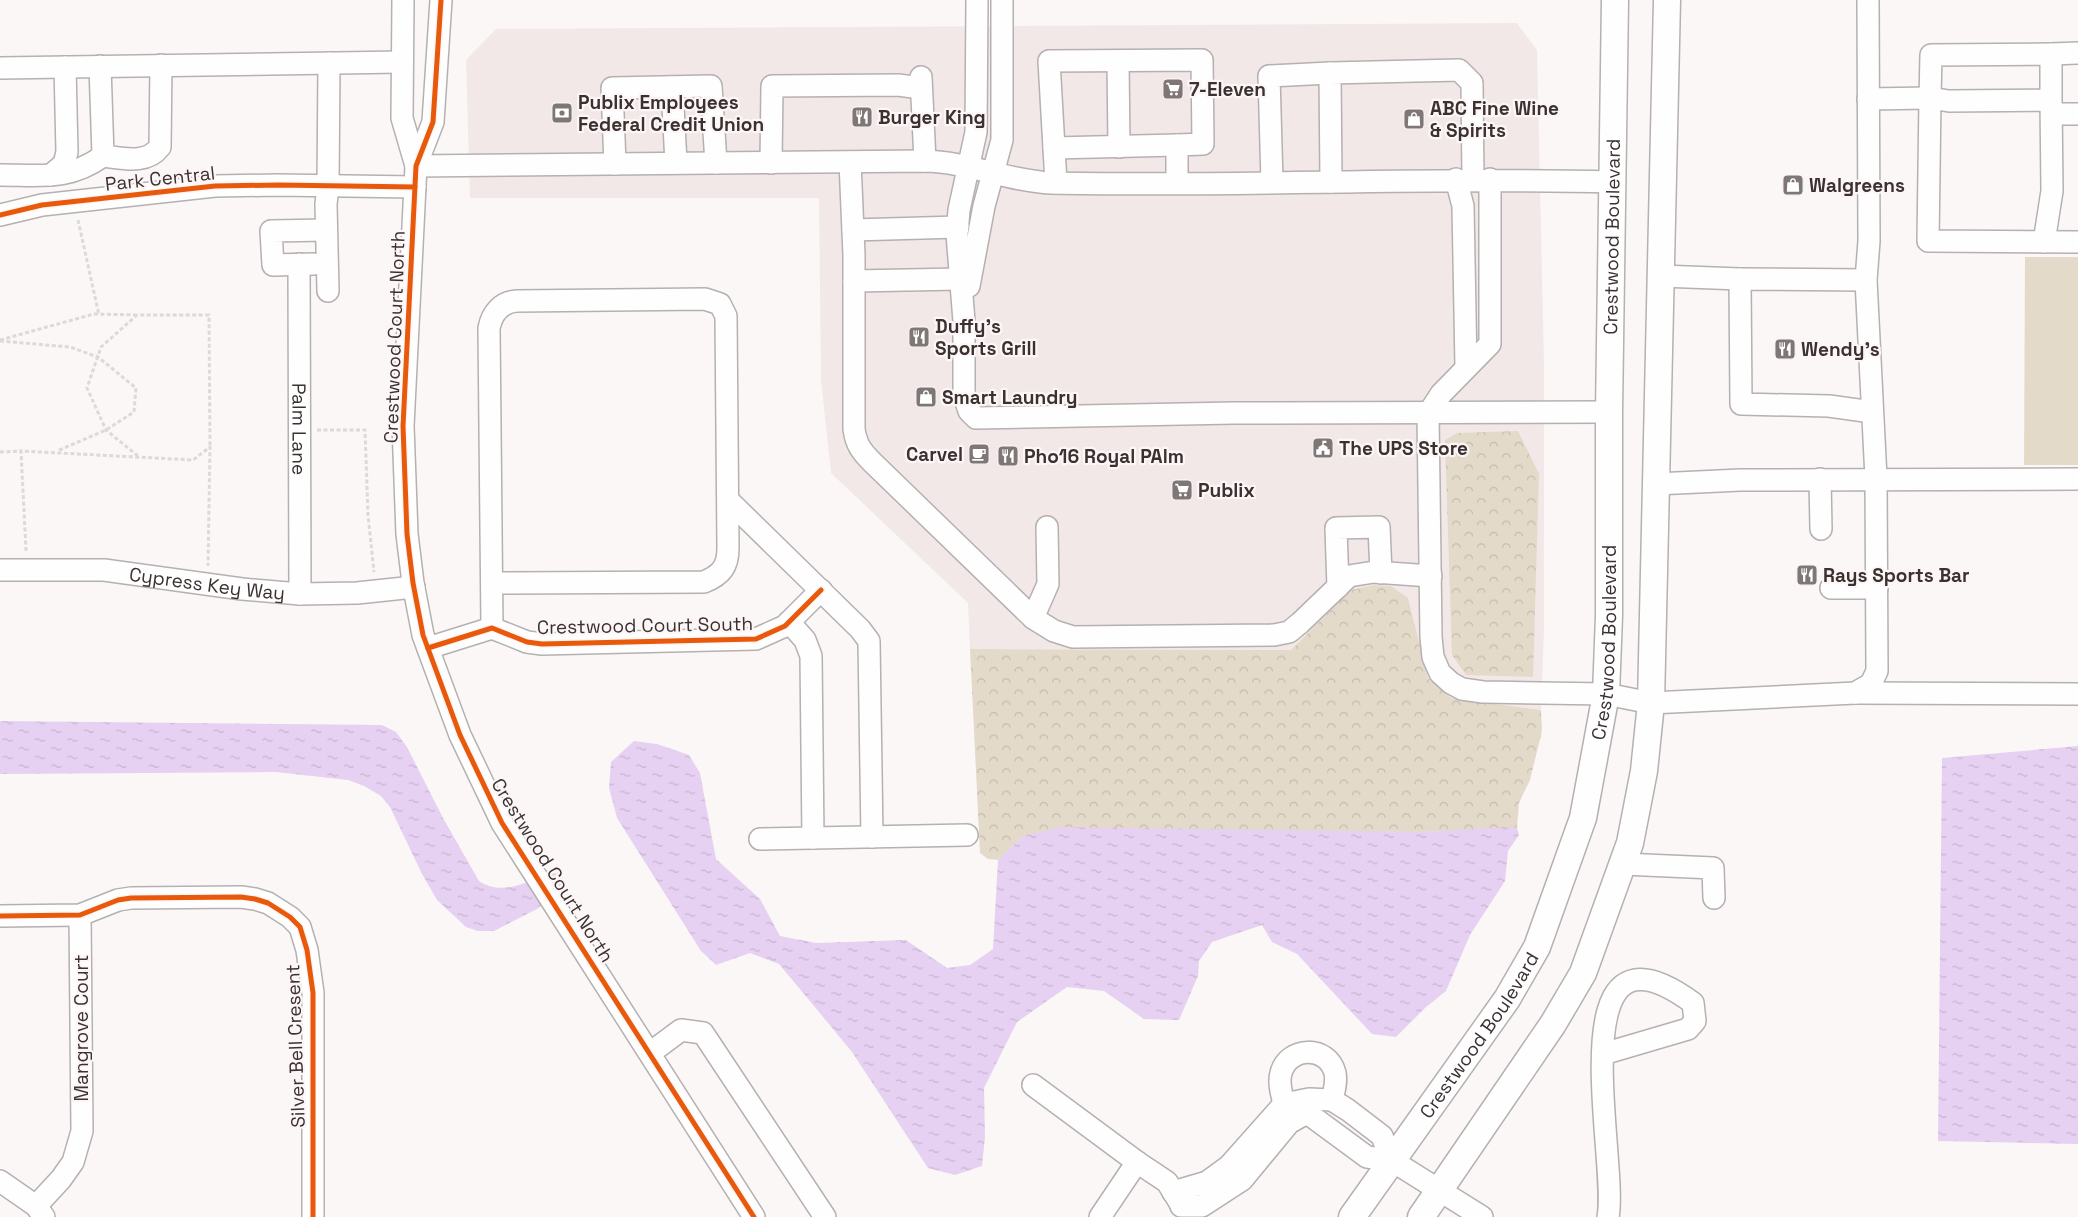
<svg xmlns="http://www.w3.org/2000/svg" width="2078" height="1217" viewBox="0 0 2078 1217" font-family="'Space Grotesk',sans-serif">
  <style>
    .built { fill: #f2e8e8 }
    .forest { fill: url(#forest-crowns) }
    .green { fill: #e4dac9 }
    .water { fill: url(#water-ripples) }
    .lines { fill: none; stroke-linecap: round; stroke-linejoin: round }
    .minor-casing { stroke: #b6b0b0; stroke-width: 24 }
    .major-casing { stroke: #b6b0b0; stroke-width: 29 }
    .path { stroke: #dbd9d9; stroke-width: 3; stroke-dasharray: 4 2.5; stroke-linecap: butt }
    .minor { stroke: #fefefe; stroke-width: 21 }
    .major { stroke: #fefefe; stroke-width: 26 }
    .cycleway-casing { stroke: #fcf6f6; stroke-width: 8 }
    .cycleway { stroke: #e8590c; stroke-width: 5 }
    .labels { text-anchor: middle; stroke-width: 4.5; stroke-linejoin: round; paint-order: stroke }
    .poi-label { font-size: 19px; font-weight: bold; fill: #3c3131; stroke: #fcf6f6; text-anchor: start }
    .street-label { font-size: 19px; fill: #3c3131; stroke: #fcf6f6 }
  </style>
  <defs>
    <pattern id="forest-crowns" width="20" height="18" patternUnits="userSpaceOnUse" patternTransform="scale(1.25)"><rect width="20" height="18" fill="#e4dac9"/><path d="M2 6a3 3 0 1 1 6 0M12 15a3 3 0 1 1 6 0" fill="none" stroke="#c4bcad"/></pattern>
    <pattern id="water-ripples" width="26" height="14" patternUnits="userSpaceOnUse" patternTransform="scale(1.25)"><rect width="26" height="14" fill="#e6d1f2"/><path d="M2 4q2-2 4 0t4 0M15 11q2-2 4 0t4 0" fill="none" stroke="#c6b4d0"/></pattern>
  </defs>
  <rect width="100%" height="100%" fill="#fbf7f7"/>
  <path class="built" d="M1517 23 1537 50 1544 365V629L1541 710 1451 698 1428 678 1408 598 1351 590 1291 650 970 649 968 603 831 473 821 380 819 198H470L466 60 496 29Z"/>
  <g class="forest">
    <path d="M1518 431 1539 474 1533 677 1466 675 1452 655 1445 440 1457 433Z"/>
    <path d="M1374 585 1391 586 1408 598 1428 678 1451 698 1541 710 1542 731 1530 780 1519 803 1517 828 1425 832 1023 836 998 860 988 859 980 853 970 649 1291 650 1351 590Z"/>
  </g>
  <path class="green" d="M2025 257H2078V465H2024Z"/>
  <g class="water">
    <path d="M0 721 382 725 396 732 407 747 443 818 479 881C503 897 527 881 552 873L560 874 565 882 563 891 537 909 494 931H478L466 927 437 900 422 874 390 807 381 796 364 786 348 780 276 772 0 774Z"/>
    <path d="M634 741 657 744 689 755 700 773 716 859 760 899 780 936 816 943 906 940 947 968 970 965 993 949 998 860 1023 836 1061 827 1425 832 1504 827 1517 828 1519 835 1508 851 1505 881 1470 935 1446 991 1426 1007 1396 1037 1372 1034 1297 954 1272 942 1262 925 1212 942 1199 961 1198 976 1179 1020 1144 1019 1104 991 1067 987 1017 1022 984 1088 985 1137 982 1166 955 1175 928 1168 852 1052 814 1006 779 964 750 953 716 965 701 951 617 818 609 788 611 762Z"/>
    <path d="M2078 746V1144L1938 1141 1942 758Z"/>
  </g>
  <g class="lines">
    <g class="minor-casing">
      <g id="minor">
        <path d="M403 0 402 118 416 166"/>
        <path d="M441 0 433 122 416 166 403 426 407 534 413 583 423 635 460 735 502 823 754 1217"/>
        <path d="M977 0 976 132 959 210 957 234 964 321V396L969 411 976 418 1234 413 1609 412"/>
        <path d="M2051 54 2078 53"/>
        <path d="M1118 61 1119 147"/>
        <path d="M100 66 103 156C123 158 146 165 160 147L161 65"/>
        <path d="M0 68 402 62"/>
        <path d="M921 77 925 161"/>
        <path d="M672 87 676 163"/>
        <path d="M1868 99 1930 98 1928 241 2078 242"/>
        <path d="M2052 114H2078"/>
        <path d="M1054 148 1177 145"/>
        <path d="M850 162 854 255V429C856 444 861 451 872 462L1033 618 1054 631 1073 637 1274 635 1289 632 1300 623 1349 576 1374 572 1431 576"/>
        <path d="M771 163 772 86 898 85 921 88"/>
        <path d="M615 164 612 88 711 86 716 163"/>
        <path d="M416 166 925 161C968 162 1008 181 1051 183 1238 187 1425 177 1612 182"/>
        <path d="M0 175C41 175 68 181 103 156"/>
        <path d="M51 175 64 164 67 152 65 67"/>
        <path d="M1456 179 1463 206 1466 367"/>
        <path d="M1490 179V344L1441 394 1428 414 1431 637 1433 657 1440 673 1451 683 1462 689 1483 692 1606 694 1651 703 1855 693 1871 684 1877 671 1876 478 1866 280 1869 241 1868 0"/>
        <path d="M1272 182 1269 76 1330 73"/>
        <path d="M1331 182 1330 73 1459 70 1472 83 1473 180"/>
        <path d="M1056 183 1049 61 1202 60 1203 144 1177 145V183"/>
        <path d="M0 215 42 205 215 186 278 185 415 187"/>
        <path d="M853 230 958 227"/>
        <path d="M2044 242 2052 191 2051 100 1949 101 1930 98 1931 55 2051 54V100"/>
        <path id="s1" d="M299 264 300 594"/>
        <path d="M314 264 273 265 271 231 326 230"/>
        <path d="M1661 276 1740 279"/>
        <path d="M1866 280 1740 279 1741 404 1829 406 1872 412"/>
        <path d="M854 281 960 279"/>
        <path d="M969 286 984 206 1002 140V0"/>
        <path d="M328 291 326 204 328 186 329 63"/>
        <path d="M1820 479 1821 529"/>
        <path d="M1656 484 1740 480 2078 479"/>
        <path d="M728 500 860 629 869 641 872 837"/>
        <path id="s2" d="M0 570H104L242 589 300 594 357 593 414 587"/>
        <path d="M1338 587 1336 528 1379 527 1381 573"/>
        <path d="M1831 588H1877"/>
        <path d="M1033 618 1048 584 1047 527"/>
        <path d="M789 622 805 640 811 656 813 838"/>
        <path d="M492 628 489 328C492 313 501 302 517 301L705 299 720 304 726 316 728 548C728 567 721 575 704 582L492 583"/>
        <path d="M428 648 492 628 527 642 542 644 756 639 785 626 821 590"/>
        <path d="M1855 693 2078 694"/>
        <path d="M760 839 967 835"/>
        <path d="M1623 864 1713 868 1714 898"/>
        <path d="M0 916 80 915 118 900 131 898 241 897 255 899 268 903 290 917 300 927 307 950 313 993V1217"/>
        <path d="M650 1053 681 1030 703 1033 825 1217"/>
        <path d="M1603 1054 1688 1029 1695 1021 1693 1003C1554 901 1619 1161 1608 1217"/>
        <path d="M1033 1085 1137 1162"/>
        <path d="M1284 1104C1282 1095 1278 1083 1281 1073 1288 1046 1328 1045 1335 1073 1337 1082 1334 1091 1332 1100"/>
        <path d="M0 1181 36 1206 44 1217"/>
        <path d="M1173 1192 1207 1182 1229 1166 1284 1104 1309 1099 1332 1100 1348 1110 1382 1136 1391 1160"/>
        <path d="M36 1206 61 1179 73 1162 82 1131 80 915"/>
        <path d="M1181 1206H1202L1242 1180 1289 1123 1303 1115H1310L1367 1157 1391 1160 1482 1217"/>
        <path d="M1100 1217 1137 1162 1167 1182 1180 1203"/>
      </g>
    </g>
    <g class="major-casing">
      <g id="major">
        <path id="s3" d="M1352 1217 1507 999 1537 947 1583 818 1606 694 1609 616V412L1615 0"/>
        <path d="M1421 1217 1553 1024 1583 973 1630 843 1644 771 1651 703 1667 0"/>
      </g>
    </g>
    <g class="path">
      <path d="M78 220 99 315"/>
      <path d="M0 340 94 314 136 315"/>
      <path d="M0 341 70 347 98 357 136 388 134 412 106 430 57 451"/>
      <path d="M317 430H365L368 515 374 572"/>
      <path d="M2077 441H2078"/>
      <path d="M0 452 21 451"/>
      <path d="M138 456 106 430 87 388 101 347 137 315H209L210 447"/>
      <path d="M26 551 21 451 193 460 210 447 208 566"/>
    </g>
    <use href="#minor" class="minor"/>
    <use href="#major" class="major"/>
    <g class="cycleway-casing">
      <g id="cycleway">
        <path d="M441 0 433 122 416 166 403 426 407 534 413 583 423 635 460 735 502 823 754 1217"/>
        <path d="M0 215 42 205 215 186 278 185 415 187"/>
        <path d="M428 648 492 628 527 642 542 644 756 639 785 626 821 590"/>
        <path d="M0 916 80 915 118 900 131 898 241 897 255 899 268 903 290 917 300 927 307 950 313 993V1217"/>
      </g>
    </g>
    <use href="#cycleway" class="cycleway"/>
  </g>
  <defs>
    <g id="supermarket-square" transform="scale(1.125)"><rect x="-9" y="-9" width="18" height="18" rx="4" fill="#7f7676" stroke="#fcf6f6"/><path d="M-6-5.5h2.5l.6 2H6L4.5 2H-2.5L-4.4-4H-6ZM-1.5 3.2a1.3 1.3 0 1 0 .1 0ZM3 3.2a1.3 1.3 0 1 0 .1 0Z" fill="#fff"/></g>
    <g id="bank-square" transform="scale(1.125)"><rect x="-9" y="-9" width="18" height="18" rx="4" fill="#7f7676" stroke="#fcf6f6"/><path d="M-6-4H6V4H-6ZM0-2.3a2.3 2.3 0 1 0 0 4.6a2.3 2.3 0 1 0 0-4.6Z" fill="#fff"/></g>
    <g id="restaurant-square" transform="scale(1.125)"><rect x="-9" y="-9" width="18" height="18" rx="4" fill="#7f7676" stroke="#fcf6f6"/><path d="M-5-6h1v4h1v-4h1v4h1v-4h1v5L-1.5 .5V6h-2V.5L-5-1ZM5-6V6H3V1.5H1.5Q1.5-4 5-6Z" fill="#fff"/></g>
    <g id="shop-square" transform="scale(1.125)"><rect x="-9" y="-9" width="18" height="18" rx="4" fill="#7f7676" stroke="#fcf6f6"/><path d="M-5-2.5h2.3a2.7 3.5 0 0 1 5.4 0H5L5.5 6h-11ZM-1.5-2.5h3a1.5 2.3 0 0 0-3 0Z" fill="#fff"/></g>
    <g id="civic-square" transform="scale(1.125)"><rect x="-9" y="-9" width="18" height="18" rx="4" fill="#7f7676" stroke="#fcf6f6"/><path d="M-.6-6.5H3V-4.5H.6V-3L4-1V1h2V6H-6V1h2V-1L-.6-3ZM-1.2 2.5V6h2.4V2.5Z" fill="#fff"/></g>
    <g id="cafe-square" transform="scale(1.125)"><rect x="-9" y="-9" width="18" height="18" rx="4" fill="#7f7676" stroke="#fcf6f6"/><path d="M-5.5-4.5H6V0H3Q3 3.5 0 3.5H-2.5Q-5.5 3.5-5.5 0ZM3-3.2v2h1.7v-2ZM-6 4.5H4V6H-6Z" fill="#fff"/></g>
  </defs>
  <g fill-rule="evenodd">
    <use href="#supermarket-square" x="1173" y="89"/>
    <use href="#bank-square" x="562" y="113"/>
    <use href="#restaurant-square" x="862" y="117"/>
    <use href="#shop-square" x="1414" y="119"/>
    <use href="#shop-square" x="1793" y="185"/>
    <use href="#restaurant-square" x="919" y="337"/>
    <use href="#restaurant-square" x="1785" y="349"/>
    <use href="#shop-square" x="926" y="397"/>
    <use href="#civic-square" x="1323" y="448"/>
    <use href="#cafe-square" x="979" y="454"/>
    <use href="#restaurant-square" x="1008" y="456"/>
    <use href="#supermarket-square" x="1182" y="490"/>
    <use href="#restaurant-square" x="1807" y="575"/>
  </g>
  <g class="labels">
    <g class="poi-label">
      <text x="1189" y="96">7-Eleven</text>
      <text x="578" y="109">Publix Employees<tspan x="578" dy="22">Federal Credit Union</tspan></text>
      <text x="1430" y="115">ABC Fine Wine<tspan x="1430" dy="22">&amp; Spirits</tspan></text>
      <text x="878" y="124">Burger King</text>
      <text x="1809" y="192">Walgreens</text>
      <text x="935" y="333">Duffy's<tspan x="935" dy="22">Sports Grill</tspan></text>
      <text x="1801" y="356">Wendy's</text>
      <text x="942" y="404">Smart Laundry</text>
      <text x="1339" y="455">The UPS Store</text>
      <text x="963" y="461" text-anchor="end">Carvel</text>
      <text x="1024" y="463">Pho16 Royal PAlm</text>
      <text x="1198" y="497">Publix</text>
      <text x="1823" y="582">Rays Sports Bar</text>
    </g>
    <g class="street-label">
      <text transform="translate(160 178) rotate(-6)" y="7">Park Central</text>
      <text dy="7" stroke="none"><textPath href="#s3" startOffset="1048">Crestwood Boulevard</textPath></text>
      <text transform="translate(394 337) rotate(-88)" y="7">Crestwood Court North</text>
      <text dy="7" stroke="none"><textPath href="#s1" startOffset="165">Palm Lane</textPath></text>
      <text dy="7" stroke="none"><textPath href="#s2" startOffset="208">Cypress Key Way</textPath></text>
      <text transform="translate(645 625) rotate(-1)" y="7">Crestwood Court South</text>
      <text dy="7" stroke="none"><textPath href="#s3" startOffset="642">Crestwood Boulevard</textPath></text>
      <text transform="translate(553 870) rotate(58)" y="7">Crestwood Court North</text>
      <text transform="translate(81 1028) rotate(-90)" y="7">Mangrove Court</text>
      <text dy="7" stroke="none"><textPath href="#s3" startOffset="222">Crestwood Boulevard</textPath></text>
      <text transform="translate(295 1046) rotate(-92)" y="7">Silver Bell Cresent</text>
    </g>
  </g>
</svg>
